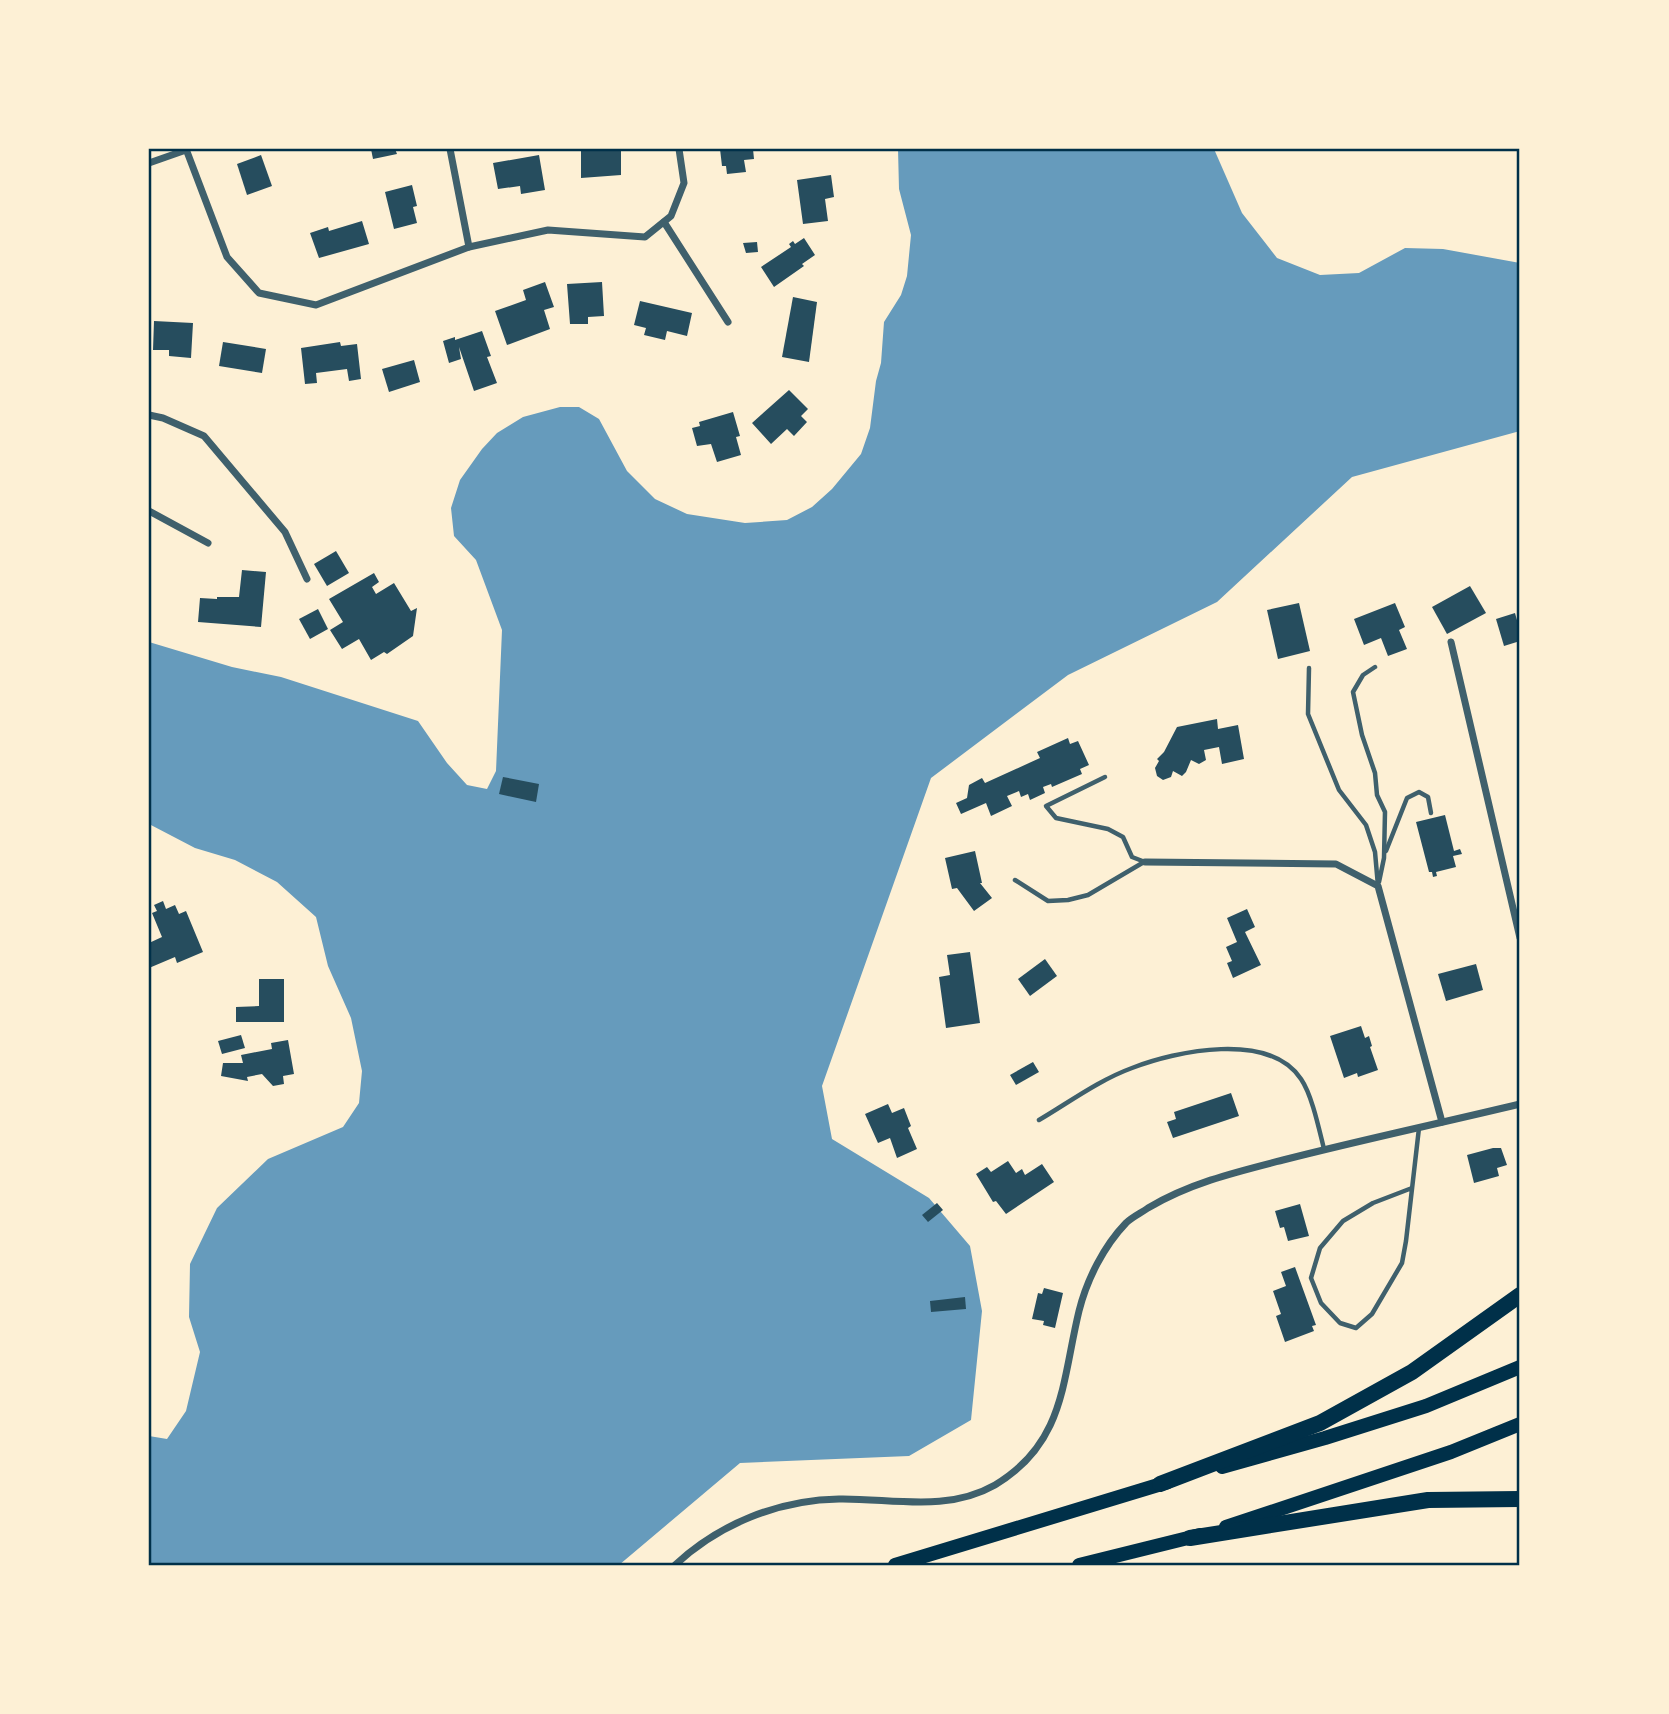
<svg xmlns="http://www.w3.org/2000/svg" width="1669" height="1714" viewBox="0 0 1669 1714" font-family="'Space Grotesk',sans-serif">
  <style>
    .water { fill: #669bbc }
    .building { fill: #264d5e }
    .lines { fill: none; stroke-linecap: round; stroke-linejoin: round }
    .service { stroke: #3f606c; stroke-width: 4.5 }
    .minor { stroke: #3f606c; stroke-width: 7 }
    .primary { stroke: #003049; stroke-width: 14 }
    .motorway { stroke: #003049; stroke-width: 16 }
    .neatline { fill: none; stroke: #003049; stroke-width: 2.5 }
  </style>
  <rect width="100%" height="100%" fill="#fdf0d5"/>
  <path class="water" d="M898 149H1214L1242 213 1277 258 1320 275 1359 273 1405 248 1443 249 1520 263V431L1352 477 1217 602 1068 675 931 778 822 1086 832 1139 929 1198 970 1246 982 1311 971 1420 909 1456 740 1463 619 1565H149V1436L167 1439 186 1411 200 1352 189 1317 190 1264 217 1208 268 1159 343 1127 359 1103 362 1071 351 1018 328 966 316 917 277 882 235 860 195 848 149 824V642L232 667 281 677 418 721 447 763 467 785 487 789 496 771 502 630 476 560 454 536 451 508 460 480 482 449 497 433 523 417 560 407H579L599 419 627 471 655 499 687 514 745 523 787 520 812 507 832 489 861 454 870 428 876 381 881 363 884 322 901 295 907 276 911 235 899 189Z"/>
  <g class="building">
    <path d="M371 149H395L397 154 373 159Z"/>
    <path d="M720 149H753L754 159 744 160 746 172 727 174 726 166H722Z"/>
    <path d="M581 150H621V175L581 178Z"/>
    <path d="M261 155 272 186 247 195 237 164Z"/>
    <path d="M539 155 545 190 521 194 520 186 498 189 493 163Z"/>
    <path d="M831 175 834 197 825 199 828 221 803 224 797 180Z"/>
    <path d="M412 185 417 206 413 207 417 223 394 229 385 192Z"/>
    <path d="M362 221 369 244 319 258 310 233 328 227 329 231Z"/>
    <path d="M804 238 815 255 802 264 804 266 774 287 761 267 791 247 789 244 793 241 795 244Z"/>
    <path d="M757 242 758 252 746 253 743 243Z"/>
    <path d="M545 282 554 307 544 310 550 329 507 345 495 311 526 300 523 290Z"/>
    <path d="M602 282 604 316 588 317V324H570L567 284Z"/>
    <path d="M793 297 817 302 809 362 782 357Z"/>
    <path d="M640 301 692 313 687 336 667 331 665 340 644 335 646 328 634 325Z"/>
    <path d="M154 321 193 323 191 358 169 356V350H153Z"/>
    <path d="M482 331 491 356 487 357 497 383 474 391 459 347 461 359 449 363 443 341 455 337V340Z"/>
    <path d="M223 342 266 349 262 373 219 366Z"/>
    <path d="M340 342 341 346 357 344 361 379 349 381 347 369 316 373 317 383 305 384 301 348Z"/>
    <path d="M414 360 420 382 389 392 382 369Z"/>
    <path d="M789 390 808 409 801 416 807 422 794 436 787 429 771 444 752 423Z"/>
    <path d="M733 412 740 436 736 437 741 455 717 462 711 444 697 446 692 428 700 426 699 422Z"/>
    <path d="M336 551 349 573 327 586 314 564Z"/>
    <path d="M242 570 266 572 261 627 198 622 200 598 217 599V597H239Z"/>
    <path d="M374 573 379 582 372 587 376 594 394 583 411 611 417 608 413 636 387 654 384 652 371 660 359 639 342 649 330 630 343 622 329 599Z"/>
    <path d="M1470 586 1486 613 1447 634 1432 607Z"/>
    <path d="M1299 603 1310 651 1278 659 1267 610Z"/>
    <path d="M1395 603 1405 627 1399 630 1407 649 1388 656 1381 638 1364 645 1354 619Z"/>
    <path d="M318 609 328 629 310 639 299 619Z"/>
    <path d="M1515 613 1520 631V641L1504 646 1496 619Z"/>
    <path d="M1217 719 1218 729 1238 725 1244 759 1222 764 1219 747 1204 750 1206 760 1199 764 1191 760 1186 772 1182 776 1173 771 1171 777 1163 780 1157 776 1155 768 1159 761 1157 759 1164 752 1177 727Z"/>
    <path d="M1068 738 1070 744 1078 741 1089 765 1080 769 1082 774 1052 787 1051 784 1043 787 1045 793 1030 800 1028 794 1021 797 1019 791 1007 796 1012 806 991 816 986 803 961 814 956 803 967 798 969 785 982 778 985 783 1040 758 1037 752Z"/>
    <path d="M503 777 539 784 536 802 499 794Z"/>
    <path d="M1445 815 1454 851 1460 849 1462 854 1453 856 1456 867 1436 872 1437 876 1433 877 1432 872H1429L1416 822Z"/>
    <path d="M975 851 982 883H980L992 898 974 911 957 888 952 889 945 858Z"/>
    <path d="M163 901 166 909 175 905 179 914 186 911 203 952 177 963 175 957 149 968V943L162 937 152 913 157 911 154 905Z"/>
    <path d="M1247 909 1255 927 1245 932 1261 965 1233 978 1227 963 1232 961 1226 947 1237 942 1227 918Z"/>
    <path d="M970 952 980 1023 946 1028 939 977 950 975 947 955Z"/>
    <path d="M1045 959 1057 976 1030 996 1018 979Z"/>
    <path d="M1476 964 1483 990 1446 1001 1438 974Z"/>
    <path d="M259 979H284V1022H236V1007L259 1006Z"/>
    <path d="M1361 1026 1365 1038 1369 1036 1372 1046 1370 1047 1378 1070 1358 1077 1357 1073 1344 1078 1330 1036Z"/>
    <path d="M241 1035 245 1048 222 1054 218 1041Z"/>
    <path d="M288 1040 294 1074 283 1076 284 1084 273 1086 262 1074 247 1077 248 1081 221 1076 223 1063H243L241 1055 272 1049 271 1043Z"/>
    <path d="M1033 1062 1039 1072 1016 1085 1010 1075Z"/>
    <path d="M1231 1093 1239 1116 1173 1138 1167 1122 1176 1119 1174 1112Z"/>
    <path d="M888 1104 892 1113 904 1108 911 1126 908 1128 917 1149 897 1158 890 1138 878 1143 865 1114Z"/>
    <path d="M1493 1148H1501L1507 1165 1497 1168 1499 1176 1474 1183 1467 1155Z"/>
    <path d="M1008 1161 1016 1173 1022 1169 1025 1175 1042 1164 1054 1182 1006 1214 996 1201 993 1202 976 1174 987 1167 991 1172Z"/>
    <path d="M937 1203 943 1210 928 1222 922 1215Z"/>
    <path d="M1300 1204 1309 1236 1288 1241 1284 1227 1280 1228 1275 1211Z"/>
    <path d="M1295 1267 1316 1325 1312 1326 1314 1331 1285 1342 1276 1316 1281 1314 1273 1291 1286 1286 1281 1272Z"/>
    <path d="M1044 1288 1063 1293 1055 1328 1043 1325 1044 1321 1032 1319 1038 1293 1042 1294Z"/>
    <path d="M965 1297 966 1309 931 1312 930 1301Z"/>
  </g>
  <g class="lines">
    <g class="service">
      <path d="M1375 667 1363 675 1353 692 1362 735 1375 773 1377 795 1385 812 1384 858 1379 882"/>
      <path d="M1309 668 1308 714 1339 790 1366 825 1375 852 1378 886"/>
      <path d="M1105 777 1046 806 1056 818 1108 829 1123 837 1132 857 1145 862"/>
      <path d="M1386 851 1407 798 1419 792 1428 797 1431 813"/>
      <path d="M1015 880 1048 901 1068 900 1088 895 1144 862"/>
      <path d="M1039 1120C1068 1103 1099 1080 1132 1068 1176 1051 1269 1031 1301 1079 1312 1095 1319 1129 1324 1149"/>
      <path d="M1412 1188 1373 1203 1343 1221 1320 1248 1311 1278 1321 1303 1340 1323 1356 1328 1372 1314 1402 1263 1406 1241 1419 1128"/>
    </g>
    <g class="minor">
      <path d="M186 149 227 257 259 293 316 305 469 247 548 230 645 237 671 216 684 183 679 149"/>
      <path d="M450 149 469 247"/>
      <path d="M149 163 186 150"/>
      <path d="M664 222 728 322"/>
      <path d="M149 415 163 418 204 436 285 532 307 579"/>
      <path d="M149 511 208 543"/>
      <path d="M1451 642 1520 938"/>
      <path d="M1145 862 1336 864 1378 886 1442 1122"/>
      <path d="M675 1565C719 1524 778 1500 839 1499 891 1498 946 1513 995 1485 1065 1443 1062 1381 1079 1311 1087 1279 1104 1246 1126 1223 1132 1217 1141 1213 1148 1208 1190 1183 1236 1172 1283 1160 1361 1140 1441 1123 1520 1104"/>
    </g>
    <g class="primary">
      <path d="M1222 1467 1325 1438 1426 1406 1520 1367"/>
      <path d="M1226 1527 1451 1452 1520 1424"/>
      <path d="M895 1565 1168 1482"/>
      <path d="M1079 1565 1200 1535"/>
    </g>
    <g class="motorway">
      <path d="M1160 1484 1320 1423 1412 1372 1520 1295"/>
      <path d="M1190 1538 1428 1500 1520 1499"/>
    </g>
  </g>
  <rect width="1669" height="1714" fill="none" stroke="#fdf0d5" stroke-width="301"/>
  <rect x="150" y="150" width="1368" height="1414" class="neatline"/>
</svg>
